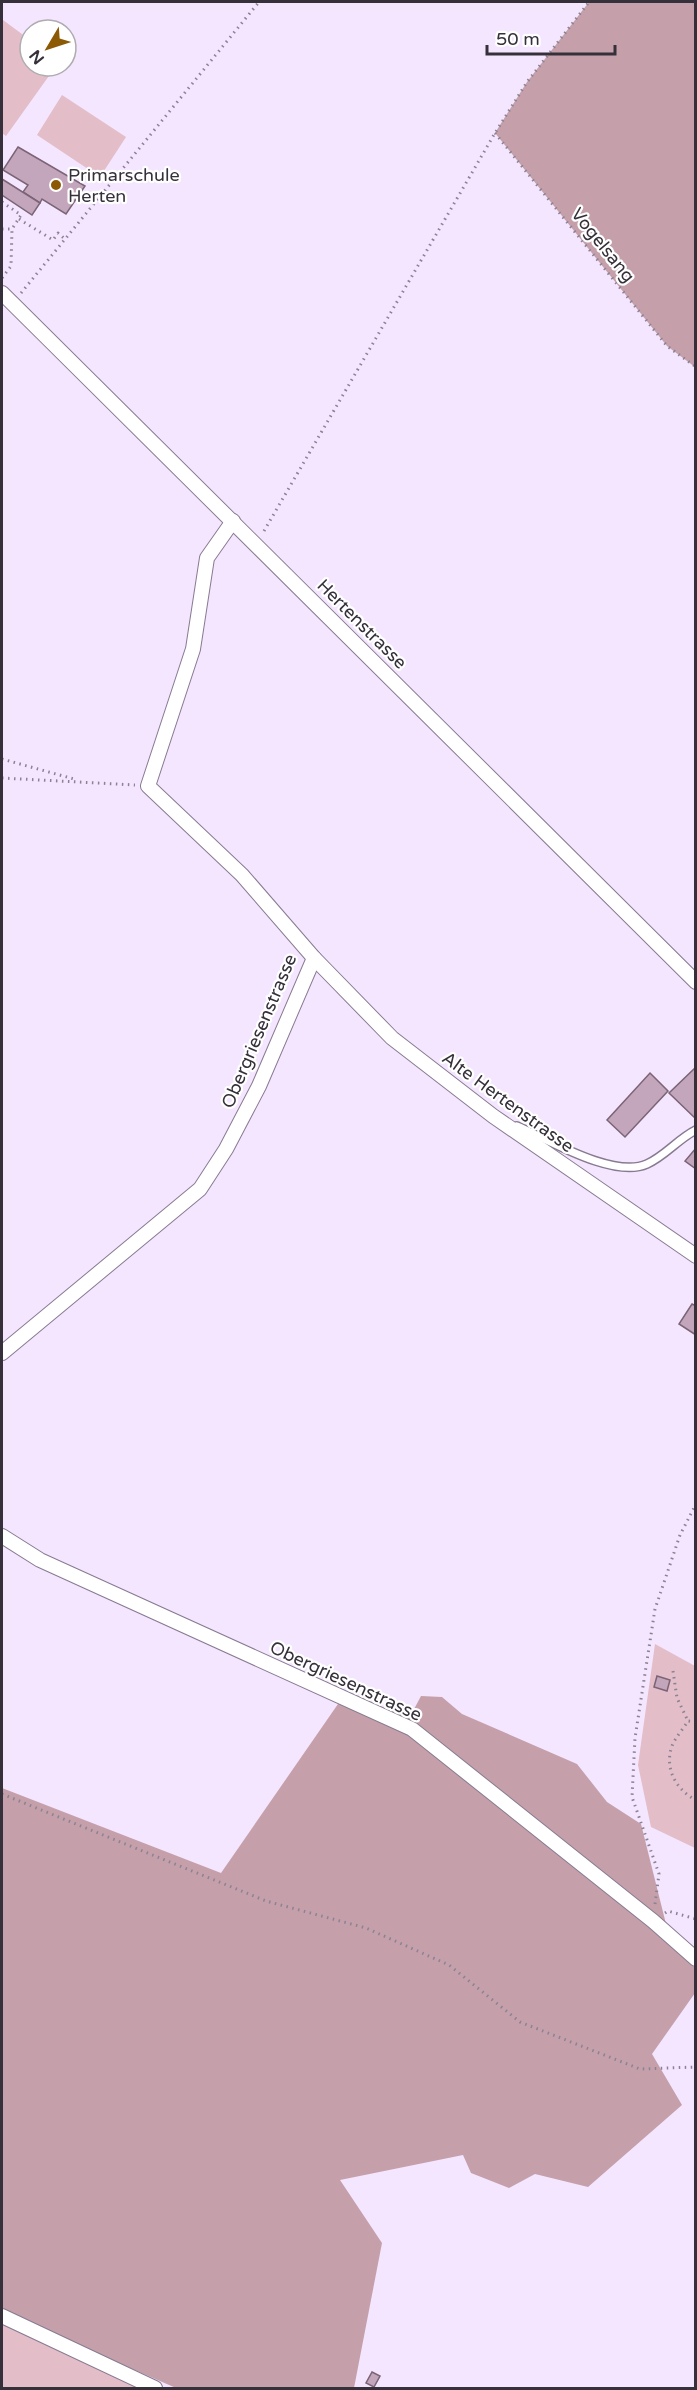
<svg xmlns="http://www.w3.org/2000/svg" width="697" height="2390" viewBox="0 0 697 2390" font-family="'Varela Round',sans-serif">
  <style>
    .green { fill: #e3bdc8 }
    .forest { fill: #c5a0aa }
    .building { fill: #c4a6bc; stroke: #7a6475; stroke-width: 1.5 }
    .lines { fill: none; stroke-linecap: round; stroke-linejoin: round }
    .lane-casing { stroke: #887b91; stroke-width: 10 }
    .street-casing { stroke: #887b91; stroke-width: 16 }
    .path { stroke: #8c8293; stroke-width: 3; stroke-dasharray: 1.5 4.5; stroke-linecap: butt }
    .lane { stroke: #fff; stroke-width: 7 }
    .street { stroke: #fff; stroke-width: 14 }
    .poi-dot { fill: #8c5905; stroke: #fff; stroke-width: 2 }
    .labels { text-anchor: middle; stroke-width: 4.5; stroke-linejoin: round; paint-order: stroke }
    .poi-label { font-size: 18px; fill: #36303a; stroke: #fff; text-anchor: start }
    .street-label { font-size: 18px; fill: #36303a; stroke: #fff }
  </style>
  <rect width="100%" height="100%" fill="#f4e6ff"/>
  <g class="green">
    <path d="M3 20 30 40V66H56L6 136 2 133Z"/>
    <path d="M62 95 126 137 100 177 37 135Z"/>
    <path d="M655 1644 695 1666V1848L651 1827 638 1765Z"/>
    <path d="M2 2316 144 2388H2Z"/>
  </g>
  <g class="forest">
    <path d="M589 2H695V367L667 346 495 133 527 82Z"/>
    <path d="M421 1696 442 1697 462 1714 577 1764 607 1802 641 1824 671 1944 695 1968V1993L652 2054 682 2105 588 2187 535 2174 509 2188 471 2173 463 2155 340 2180 382 2243 354 2388H176L2 2312V1788L221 1873 338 1704 412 1713Z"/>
  </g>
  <g class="building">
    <path d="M18 147 85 186 66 214 42 199 40 203 23 192 28 185 3 170Z"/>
    <path d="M2 179 40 203 32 215 2 195Z"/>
    <path d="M696 1067V1119L669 1093Z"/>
    <path d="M650 1073 668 1091 625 1137 607 1120Z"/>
    <path d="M696 1148V1169L685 1161Z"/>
    <path d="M692 1304 696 1306V1335L679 1324Z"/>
    <path d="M657 1676 670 1680 667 1691 654 1687Z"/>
    <path d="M372 2372 380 2376 374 2387 366 2383Z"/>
  </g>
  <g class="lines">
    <g class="lane-casing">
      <path id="lane" d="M517 1126C549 1140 614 1179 647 1164 665 1156 678 1139 696 1130"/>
    </g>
    <g class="street-casing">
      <g id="street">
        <path d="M2 293 696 982"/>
        <path d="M314 958 392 1038 493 1116 696 1256"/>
        <path d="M2 1353 200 1189 226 1149 259 1086 314 958 242 875 148 786 193 649 207 558 233 521"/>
        <path d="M2 1536 40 1560 412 1729 653 1921 696 1959"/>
        <path d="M2 2316 155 2388"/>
      </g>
    </g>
    <g class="path">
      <path d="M495 133 667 346 696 367"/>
      <path d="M2 202 21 215 12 229 11 266 2 278"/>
      <path d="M19 219 53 240 58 233 65 239"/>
      <path d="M2 229H12"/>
      <path d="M21 293 259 2"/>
      <path d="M264 531 495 133 527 82 589 2"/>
      <path d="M2 759 74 779"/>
      <path d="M2 778 135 785"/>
      <path d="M673 1671 677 1698 688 1721"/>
      <path d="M696 1722 688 1721C683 1729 675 1738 672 1746 664 1768 676 1790 696 1800"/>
      <path d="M2 1794 266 1901 366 1928 449 1965 520 2022 640 2069 696 2067"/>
      <path d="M655 1904 659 1874 632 1797 635 1738 655 1609 680 1535 696 1504"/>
      <path d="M665 1913 668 1911 696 1919"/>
    </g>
    <use href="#lane" class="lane"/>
    <use href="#street" class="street"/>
  </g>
  <circle class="poi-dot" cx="56" cy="185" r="6"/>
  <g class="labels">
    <g class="poi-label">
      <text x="68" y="181">Primarschule<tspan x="68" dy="21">Herten</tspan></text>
    </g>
    <g class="street-label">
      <text transform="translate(603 245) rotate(51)" y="6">Vogelsang</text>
      <text transform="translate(362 624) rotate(45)" y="6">Hertenstrasse</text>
      <text transform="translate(259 1031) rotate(-67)" y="6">Obergriesenstrasse</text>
      <text transform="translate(508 1102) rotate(36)" y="6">Alte Hertenstrasse</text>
      <text transform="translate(346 1681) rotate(25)" y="6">Obergriesenstrasse</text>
    </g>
  </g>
  <rect width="697" height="2390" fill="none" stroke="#36303a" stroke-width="6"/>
  <g transform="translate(48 48) rotate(231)"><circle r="28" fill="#ffffff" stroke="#afacb0" stroke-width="1.5"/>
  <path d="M0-4.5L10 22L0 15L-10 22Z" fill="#8c5905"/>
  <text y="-9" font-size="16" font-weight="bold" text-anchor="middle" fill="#36303a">N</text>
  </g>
  <path d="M487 45v9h128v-9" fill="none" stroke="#36303a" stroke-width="3"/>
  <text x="496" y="45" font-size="18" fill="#36303a" stroke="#ffffff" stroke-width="4.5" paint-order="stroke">50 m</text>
</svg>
